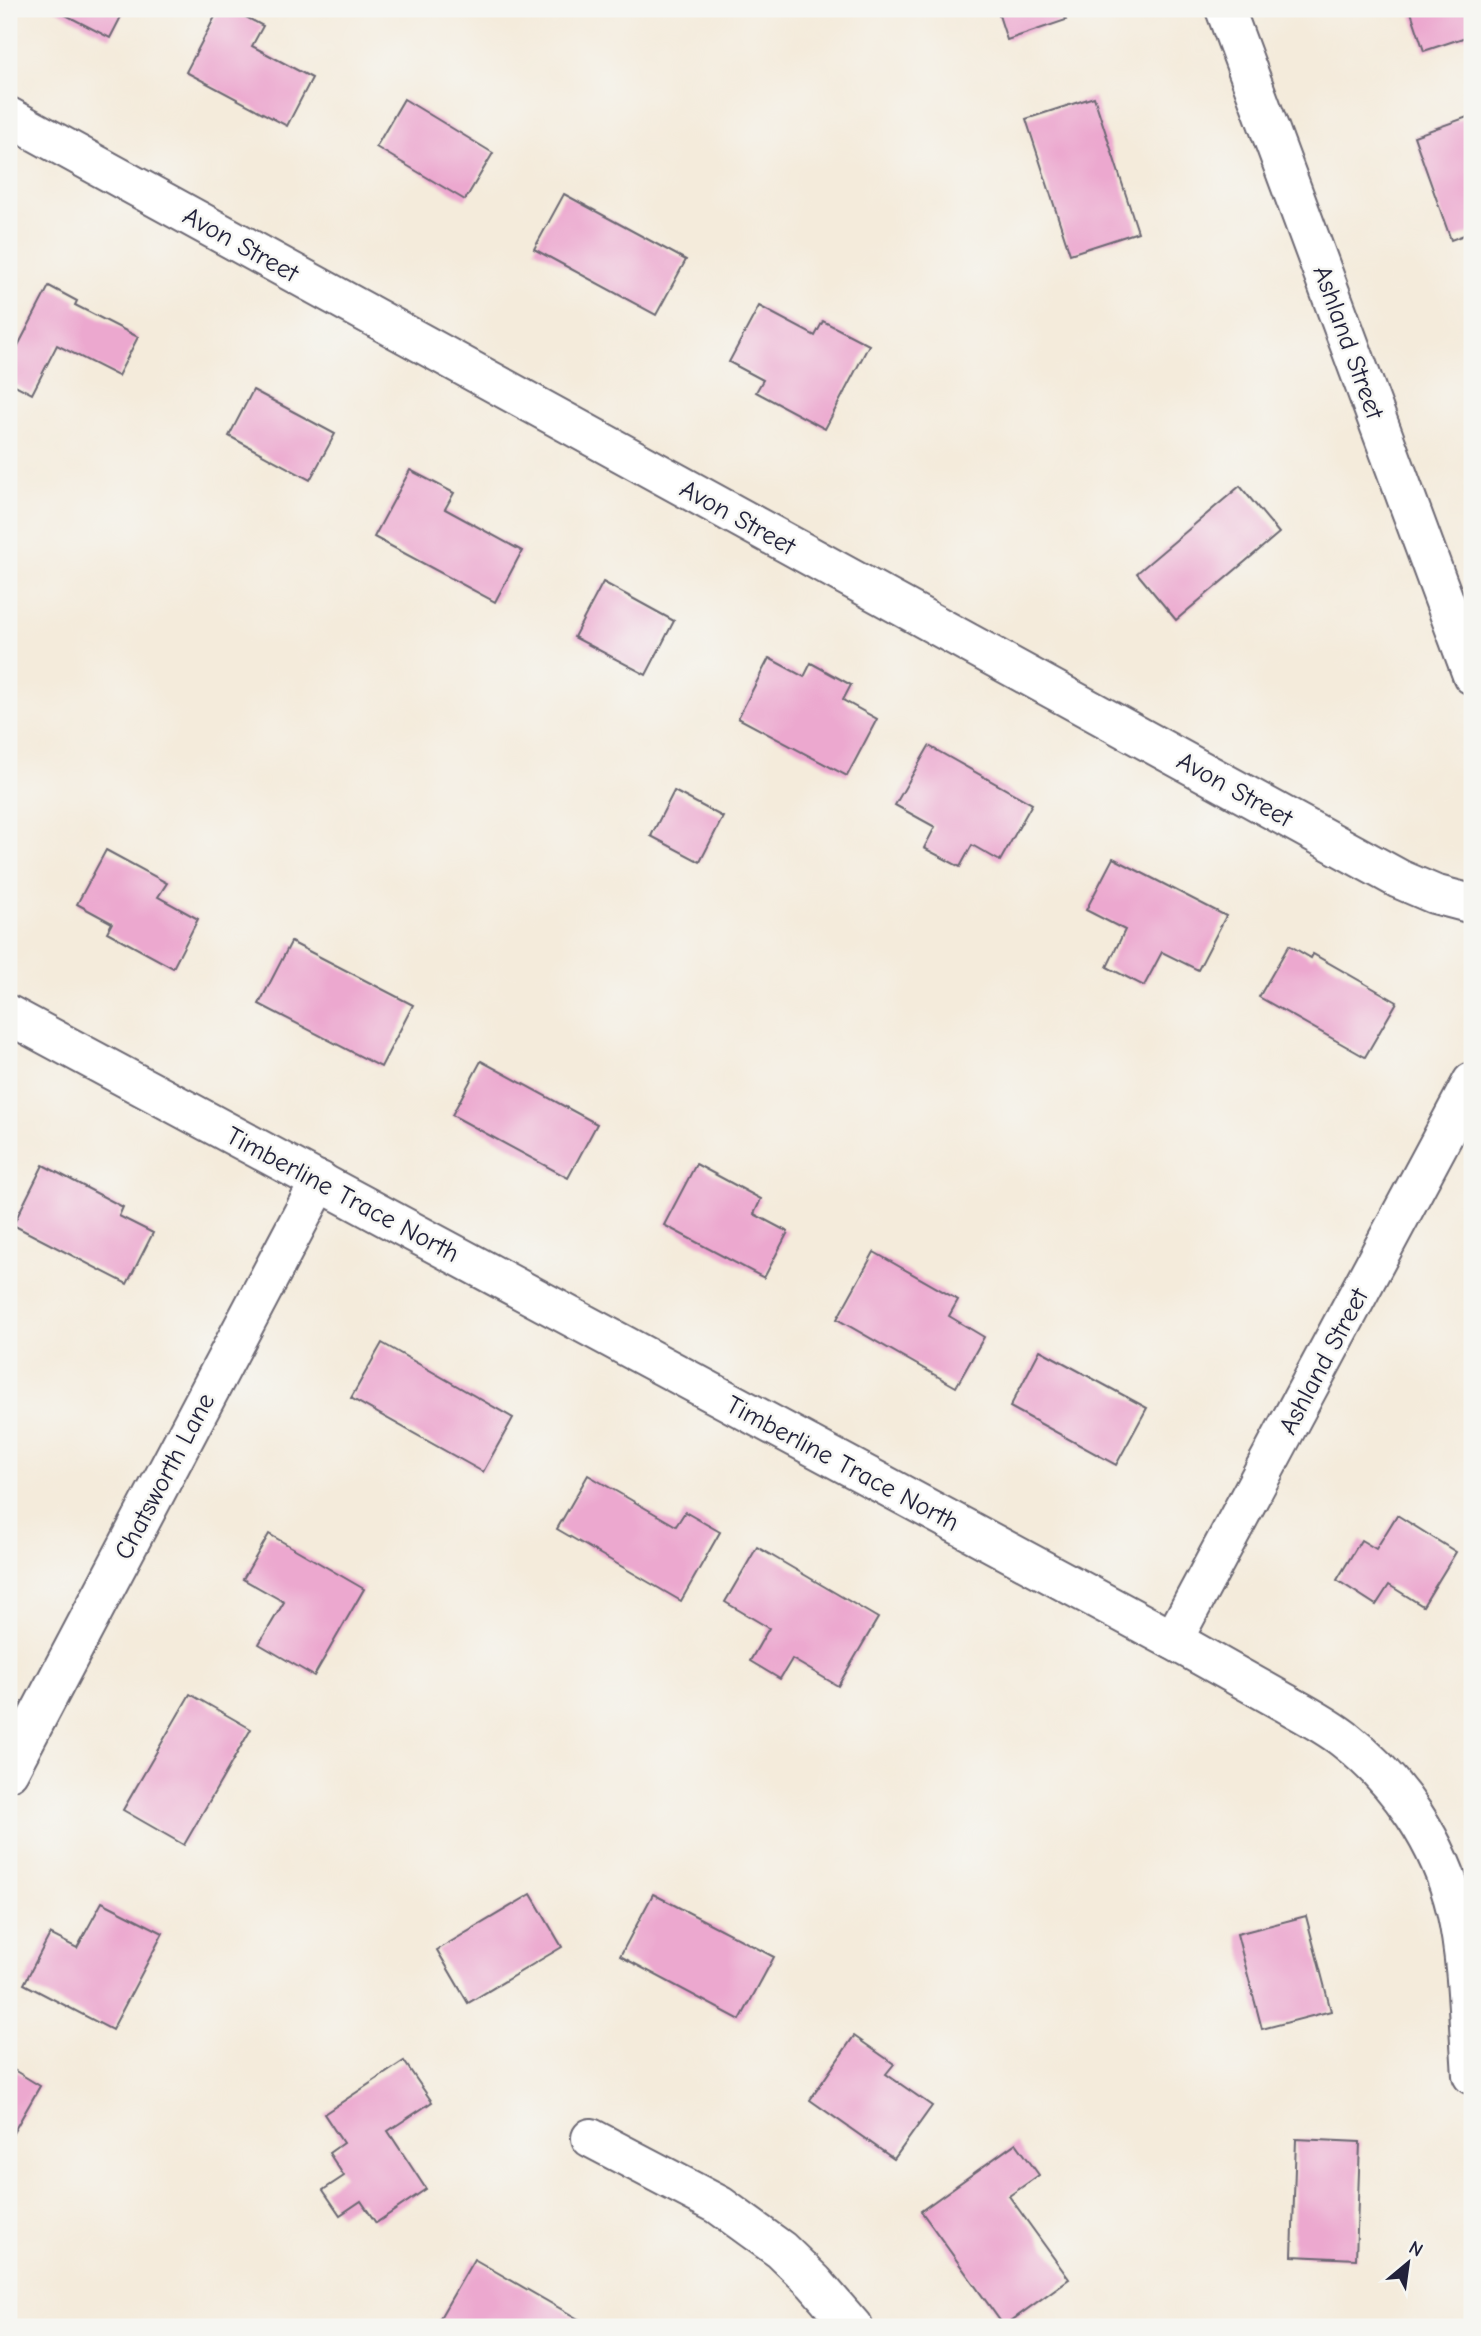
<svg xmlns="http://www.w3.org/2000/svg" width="1481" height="2336" viewBox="0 0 1481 2336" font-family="'Comic Neue',sans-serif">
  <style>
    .building { fill: #eca8cf }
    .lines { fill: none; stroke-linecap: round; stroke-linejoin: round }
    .minor-casing { stroke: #6c6873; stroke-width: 42 }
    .minor { stroke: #fff; stroke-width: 38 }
    .labels { text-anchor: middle; stroke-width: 5; stroke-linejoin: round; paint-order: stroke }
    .street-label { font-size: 26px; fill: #22223b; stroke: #f6f6f2 }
  </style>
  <rect width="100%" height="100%" fill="#f6f6f2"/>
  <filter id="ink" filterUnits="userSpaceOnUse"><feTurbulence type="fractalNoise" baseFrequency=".0143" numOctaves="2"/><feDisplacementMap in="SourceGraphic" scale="14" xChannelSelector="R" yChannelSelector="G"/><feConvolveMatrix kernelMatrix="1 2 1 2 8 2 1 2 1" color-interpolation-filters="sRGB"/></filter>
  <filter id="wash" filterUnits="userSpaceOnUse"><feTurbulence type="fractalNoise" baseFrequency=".00686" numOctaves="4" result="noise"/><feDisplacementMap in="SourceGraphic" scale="28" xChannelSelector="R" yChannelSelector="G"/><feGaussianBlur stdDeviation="1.57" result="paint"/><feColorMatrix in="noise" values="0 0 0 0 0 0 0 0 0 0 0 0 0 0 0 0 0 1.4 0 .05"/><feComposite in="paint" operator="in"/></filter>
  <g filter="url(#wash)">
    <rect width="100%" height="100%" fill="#f4ebdb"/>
    <g id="blocks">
      <g class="building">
        <path d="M54 9H125L110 38Z"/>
        <path d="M219 9H231L263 26 252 46 312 78 287 126 186 72Z"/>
        <path d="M997 9H1062L1066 20 1007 40Z"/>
        <path d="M1410 9H1472V35L1424 51Z"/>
        <path d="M1094 97 1138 232 1070 254 1026 119Z"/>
        <path d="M404 99 493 153 465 200 376 147Z"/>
        <path d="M1470 116 1472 124V232L1451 240 1414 136Z"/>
        <path d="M564 194 686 260 656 315 534 249Z"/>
        <path d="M49 286 77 301 75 305 138 337 118 376 57 345 32 394 9 382V363Z"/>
        <path d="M759 306 815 336 823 321 869 345 825 429 756 392 763 380 729 362Z"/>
        <path d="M253 390 335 434 310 480 229 436Z"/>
        <path d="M410 470 454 493 445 509 522 551 495 602 374 537Z"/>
        <path d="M1240 486 1279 533 1176 620 1137 573Z"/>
        <path d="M603 582 674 621 646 675 574 637Z"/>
        <path d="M769 658 804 677 811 663 851 685 843 700 877 719 847 776 738 718Z"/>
        <path d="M929 746 1032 804 1000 861 972 845 960 867 924 848 935 827 895 805Z"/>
        <path d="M674 791 723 817 700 862 651 836Z"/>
        <path d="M106 850 167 883 158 897 198 919 173 968 107 932 112 923 77 904Z"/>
        <path d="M1113 858 1226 916 1198 970 1162 952 1144 986 1107 967 1125 930 1086 910Z"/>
        <path d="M291 942 413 1005 381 1067 259 1004Z"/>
        <path d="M1289 945 1311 958 1313 954 1397 1002 1365 1057 1259 997Z"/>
        <path d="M481 1061 597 1124 568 1178 452 1115Z"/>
        <path d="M696 1164 761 1199 754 1214 788 1232 764 1278 664 1225Z"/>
        <path d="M43 1165 123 1207 119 1216 153 1233 127 1284 13 1225Z"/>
        <path d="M874 1252 958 1300 949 1316 984 1337 956 1387 837 1319Z"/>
        <path d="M382 1343 513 1418 483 1472 351 1398Z"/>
        <path d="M1040 1350 1147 1408 1116 1465 1010 1407Z"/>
        <path d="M588 1475 676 1526 685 1512 720 1532 681 1601 557 1529Z"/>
        <path d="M1397 1515 1456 1552 1423 1606 1389 1585 1376 1605 1337 1580 1361 1540 1376 1549Z"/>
        <path d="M269 1534 364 1589 314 1676 259 1644 284 1602 243 1579Z"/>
        <path d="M757 1547 878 1618 838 1686 792 1659 780 1679 750 1661 769 1628 725 1602Z"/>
        <path d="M190 1694 251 1729 184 1845 123 1810Z"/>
        <path d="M531 1894 562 1947 468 2003 437 1950Z"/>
        <path d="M653 1894 774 1957 740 2020 620 1956Z"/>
        <path d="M102 1902 163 1933 112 2030 24 1984 50 1934 77 1948Z"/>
        <path d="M1306 1916 1331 2011 1262 2029 1237 1934Z"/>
        <path d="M854 2036 894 2064 886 2074 932 2106 894 2159 810 2100Z"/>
        <path d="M404 2061 432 2102 388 2131 426 2189 376 2223 361 2201 340 2215 323 2190 344 2176 329 2153 343 2143 324 2114Z"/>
        <path d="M9 2067 40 2086 9 2140Z"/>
        <path d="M1296 2139 1360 2142 1356 2259 1292 2256Z"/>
        <path d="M1016 2143 1039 2175 1009 2196 1069 2279 1004 2326 921 2211Z"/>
        <path d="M474 2259 587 2324 585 2327H446L437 2323Z"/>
      </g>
    </g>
  </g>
  <g filter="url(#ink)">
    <use href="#blocks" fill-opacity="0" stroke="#6c6873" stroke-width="2"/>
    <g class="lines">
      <g class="minor-casing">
        <g id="minor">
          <path d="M1225 9 1472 675"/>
          <path d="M9 117 1399 879 1434 894 1472 904"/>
          <path d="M9 1015 1173 1640C1209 1660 1244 1680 1280 1700 1301 1712 1325 1724 1344 1739 1398 1781 1440 1843 1456 1910 1468 1963 1468 2021 1472 2075"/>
          <path d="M1173 1640 1472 1082"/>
          <path d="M9 1771 320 1181"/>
          <path d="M591 2138 719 2205 781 2250 814 2282 853 2327"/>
        </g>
      </g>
      <use href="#minor" class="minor"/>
    </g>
  </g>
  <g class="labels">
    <g class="street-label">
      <text transform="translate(241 244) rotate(29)" y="9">Avon Street</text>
      <text transform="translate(1349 342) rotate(70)" y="9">Ashland Street</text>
      <text transform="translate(738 517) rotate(29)" y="9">Avon Street</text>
      <text transform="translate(1235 789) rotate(29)" y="9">Avon Street</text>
      <text transform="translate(343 1194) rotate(28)" y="9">Timberline Trace North</text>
      <text transform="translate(1323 1361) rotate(-62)" y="9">Ashland Street</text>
      <text transform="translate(843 1463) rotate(28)" y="9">Timberline Trace North</text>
      <text transform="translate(164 1476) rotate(-62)" y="9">Chatsworth Lane</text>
    </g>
  </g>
  <rect width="1481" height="2336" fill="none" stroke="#f6f6f2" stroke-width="35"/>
  <g transform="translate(1408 2263) rotate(29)" stroke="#f6f6f2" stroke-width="5" paint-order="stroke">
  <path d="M0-5L12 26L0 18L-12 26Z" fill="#22223b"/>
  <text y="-10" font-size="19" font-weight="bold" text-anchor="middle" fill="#22223b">N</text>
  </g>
</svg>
